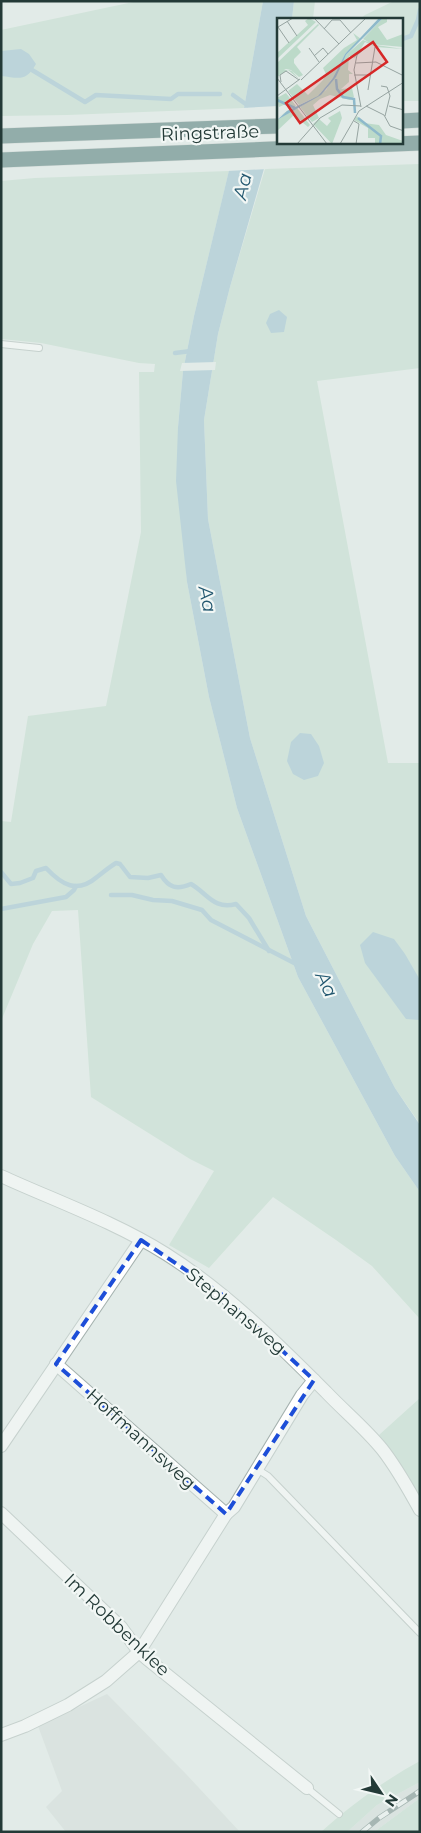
<svg xmlns="http://www.w3.org/2000/svg" width="421" height="1833" viewBox="0 0 421 1833" font-family="Montserrat,sans-serif">
  <style>
    .built { fill: #d0dad7 }
    .green { fill: #bcdac9 }
    .water { fill: #8eb9cb }
    .pier { fill: #e2ebe8 }
    .lines { fill: none; stroke-linecap: round; stroke-linejoin: round }
    .stream { stroke: #8eb9cb; stroke-width: 4.5 }
    .lane-casing { stroke: #a5b2af; stroke-width: 8 }
    .street-casing { stroke: #a5b2af; stroke-width: 14 }
    .highway-casing { stroke: #c1c8c7; stroke-width: 16 }
    .lane { stroke: #fff; stroke-width: 6 }
    .street { stroke: #fff; stroke-width: 12 }
    .highway { stroke: #326360; stroke-width: 15 }
    .rail-casing { stroke: #5e7573; stroke-width: 5.5 }
    .rail { stroke: #f2f7f5; stroke-width: 4; stroke-dasharray: 11; stroke-linecap: butt }
    .marked { fill: none; stroke: #1d4ed8; stroke-width: 4; stroke-dasharray: 10 6; stroke-linejoin: round }
    .labels { text-anchor: middle; stroke-width: 4.5; stroke-linejoin: round; paint-order: stroke }
    .street-label { font-size: 18px; fill: #233a37; stroke: #f2f7f5 }
    .water-label { font-size: 19px; font-style: italic; fill: #235870; stroke: #f2f7f5 }
    .inset-river { fill: none; stroke: #8eb9cb; stroke-width: 2.5 }
    .inset-road { fill: none; stroke: #96a4a1; stroke-width: 1 }
    .view { fill: #d62828; fill-opacity: 0.15; stroke: #d62828; stroke-width: 2.5 }
    .inset-edge { fill: none; stroke: #233a37; stroke-width: 2.5 }
  </style>
  <rect width="100%" height="100%" fill="#e2ebe8"/>
  <g class="built">
    <path d="M107 1694 186 1774 240 1832H66L46 1807 62 1791 38 1726Z"/>
    <path d="M420 1782V1798L374 1832H347L377 1805Z"/>
  </g>
  <g class="green">
    <path d="M138 1H263L244 108 67 115 1 116V30Z"/>
    <path d="M294 1H315L313 19H292Z"/>
    <path d="M394 1H420V101H402V19H360L365 15Z"/>
    <path d="M420 164V368L317 381 388 763H420V1124L395 1088 306 916 250 738 208 519 204 420 218 334 230 287 265 169Z"/>
    <path d="M229 171 194 316 183 371 178 427 187 582 209 697 237 808 298 977 395 1156 420 1192V1319L372 1266 336 1240 273 1197 209 1268 169 1245 214 1171 190 1159 91 1097 78 910 52 911 33 944 1 1021V821L11 822 28 716 106 706 141 532 139 372H154L155 364 139 363 41 343 1 339V181L35 178Z"/>
    <path d="M420 1398V1500L409 1477 379 1435Z"/>
    <path d="M420 1761V1782L377 1805 347 1832H321C351 1805 385 1780 420 1761Z"/>
    <path d="M420 1798V1832H374Z"/>
  </g>
  <g class="water">
    <path d="M263 1H294L292 19H278V120L230 287 218 334 204 420 208 519 250 738 306 916 395 1088 420 1125V1192L395 1156 298 977 237 808 209 697 187 582 176 481 178 427 183 371 194 316 244 108Z"/>
    <path d="M21 49 29 54 36 64C26 82 19 78 1 76V51Z"/>
    <path d="M279 310 287 317 284 332 271 333 266 323 270 314Z"/>
    <path d="M300 733 311 734 319 746 324 763 318 776 304 780 293 774 287 761 291 742Z"/>
    <path d="M373 932 394 939 405 954 420 980 419 1020 406 1019 365 963 360 945Z"/>
  </g>
  <g class="pier">
    <path d="M278 106V129L268 169 227 171 242 108Z"/>
    <path d="M216 362 215 370 180 371 182 363Z"/>
  </g>
  <g class="lines">
    <g class="stream">
      <path d="M402 39 411 36 418 20 420 10"/>
      <path d="M32 70 85 102 96 95 171 99 178 94H220"/>
      <path d="M233 95 247 105 250 104"/>
      <path d="M175 353 191 351"/>
      <path d="M1 872 11 884 20 883 33 878 36 871 46 868C62 885 77 894 97 877 104 872 109 867 116 863L120 864 130 877 148 878 161 875C169 888 177 890 191 884 208 894 214 910 236 904L249 918 269 951"/>
      <path d="M111 895H132L153 900 172 901 202 910 211 920 298 965"/>
      <path d="M1 909 66 897 74 890 76 886"/>
    </g>
    <g class="lane-casing">
      <g id="lane">
        <path d="M1 344 39 348"/>
        <path d="M257 1469 268 1476 420 1633"/>
        <path d="M307 1788 339 1814"/>
      </g>
    </g>
    <g class="street-casing">
      <g id="street">
        <path d="M1 1176C56 1201 115 1222 166 1254 226 1292 276 1342 326 1392 344 1411 365 1428 382 1449 397 1468 408 1488 420 1510"/>
        <path d="M56 1364 226 1514"/>
        <path d="M1 1446 141 1240"/>
        <path d="M1 1513 121 1627 139 1652 146 1658 307 1788"/>
        <path d="M1 1735 25 1726 68 1705 106 1681 139 1652 226 1514 234 1507 302 1395 314 1380"/>
      </g>
    </g>
    <g class="highway-casing">
      <g id="highway">
        <path d="M402 121 420 120"/>
        <path d="M1 136 278 126"/>
        <path d="M1 160 420 143"/>
      </g>
    </g>
    <use href="#lane" class="lane"/>
    <use href="#street" class="street"/>
    <use href="#highway" class="highway"/>
    <g class="rail-casing">
      <path id="rail" d="M362 1832 379 1818 420 1791"/>
    </g>
    <use href="#rail" class="rail"/>
  </g>
  <path d="M0 0H421V1833H0ZM141 1240 220 1293 314 1380 226 1514 56 1364Z" fill="#e2ebe8" fill-opacity=".55" fill-rule="evenodd"/>
  <path class="marked" d="M141 1240 220 1293 314 1380 226 1514 56 1364Z"/>
  <g class="labels">
    <g class="street-label">
      <text transform="translate(210 133) rotate(-2)" y="6">Ringstraße</text>
      <text transform="translate(236 1311) rotate(40)" y="6">Stephansweg</text>
      <text transform="translate(141 1439) rotate(42)" y="6">Hoffmannsweg</text>
      <text transform="translate(117 1625) rotate(44)" y="6">Im Robbenklee</text>
    </g>
    <g class="water-label">
      <text transform="translate(242 186) rotate(-77)" y="7">Aa</text>
      <text transform="translate(208 599) rotate(79)" y="7">Aa</text>
      <text transform="translate(327 984) rotate(64)" y="7">Aa</text>
    </g>
  </g>
  <g transform="translate(277 18)">
    <rect width="126" height="126" fill="#e2ebe8"/>
    <path d="M32 0 39 4 0 41V35L31 7 28 3ZM106 0H110V4L101 9 110 22 126 16V29L93 26 126 31 99 29 88 24 78 40 72 38 71 52 76 56H72V64L64 71 75 70 77 79 73 82 53 77 43 81 36 87 42 100 35 104 23 89 49 72 69 37 86 22 93 25 86 21ZM41 6 42 7 20 29 24 34 17 41V45L26 57 22 59 14 52 9 51 7 52H12L15 53 22 61 11 52 0 59V45ZM76 15 84 21 68 36 56 60 41 78 22 87 11 73 20 66 31 77 46 62 49 56 46 50 67 30 80 22ZM9 75 19 88 0 100 16 89 9 86 2 89 0 80ZM20 90 33 107 31 109 17 97 0 113V102ZM63 93 65 100 55 126 36 106 42 101 50 108 54 103 51 100ZM80 98 87 105 102 107 109 117 126 123V126H98V120H91V110L77 102Z" fill="#bcdac9"/>
    <path d="M102 0H106L69 37 59 59 44 77 0 102 10 93 41 78 56 60 68 36Z" fill="#8eb9cb"/>
    <path class="inset-river" d="M59 61 60 71 66 79 77 81 78 95M0 82 18 90M81 100 104 118 103 126"/>
    <path class="inset-road" d="M37 0 62 26M10 3 20 18M1 9 12 25M1 9 16 0M47 11 55 2H63L74 15M32 30 42 44M37 38 46 30 51 36M79 45 99 44 127 58M77 57H94M0 60 50 126M24 62 89 0M4 64 3 57 9 53 22 62M104 68 110 69 113 78 108 98M91 72 98 29M0 78 23 61M89 88 107 97 113 108 127 113M112 88 127 92M84 89 77 52 80 37 87 31M77 103 82 106 79 126M20 126 43 100 65 87 84 88M63 126 82 93 127 64"/>
    <path class="view" d="M96 24 110 44 23 105 9 85Z"/>
    <rect width="126" height="126" class="inset-edge"/>
  </g>
  <rect width="421" height="1833" fill="none" stroke="#233a37" stroke-width="5"/>
  <g transform="translate(381 1793) rotate(125)" stroke="#f2f7f5" stroke-width="4" paint-order="stroke">
  <path d="M0-4L9 19L0 12L-9 19Z" fill="#233a37"/>
  <text y="-8" font-size="14" font-weight="bold" text-anchor="middle" fill="#233a37">N</text>
  </g>
</svg>
